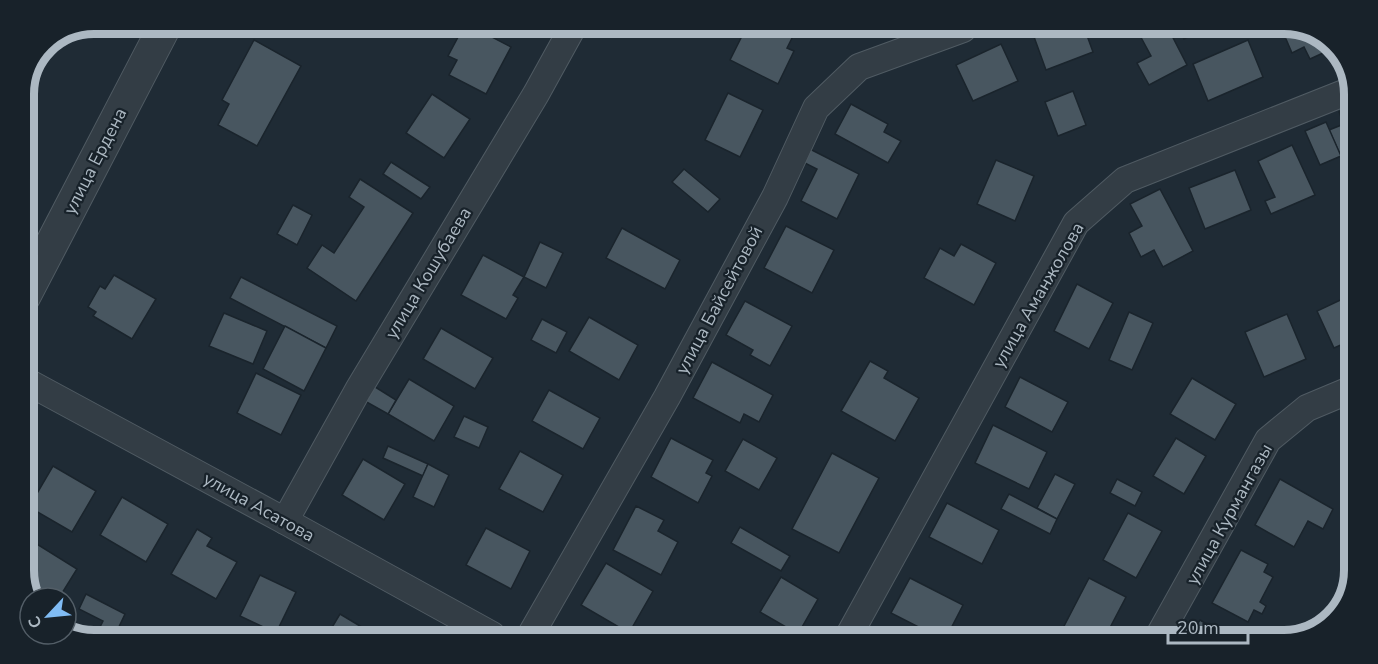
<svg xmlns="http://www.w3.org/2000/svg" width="1378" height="664" viewBox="0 0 1378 664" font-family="'Nunito Sans',sans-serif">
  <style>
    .building { fill: #485660; stroke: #1a242c; stroke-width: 1.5 }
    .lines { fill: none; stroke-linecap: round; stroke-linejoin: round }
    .minor-casing { stroke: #505b63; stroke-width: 28 }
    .tertiary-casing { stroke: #505b63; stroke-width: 34 }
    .minor { stroke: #333d45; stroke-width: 26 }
    .tertiary { stroke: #333d45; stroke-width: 32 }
    .labels { text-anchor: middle; stroke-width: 4.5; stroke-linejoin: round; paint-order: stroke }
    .street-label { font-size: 18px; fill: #acb8c2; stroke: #18222a }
    .rim { fill: none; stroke: #acb8c2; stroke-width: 8 }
  </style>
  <rect width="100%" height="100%" fill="#1f2b35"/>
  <g class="building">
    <path d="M464 26H471L511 47 486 94 449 75 457 60 448 56Z"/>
    <path d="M746 28H797L787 48 794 51 778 84 730 60Z"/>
    <path d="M1045 30H1085L1093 52 1046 70 1033 34Z"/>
    <path d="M1137 30H1159L1162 34 1169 30 1187 65 1149 85 1137 63 1151 56Z"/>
    <path d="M1180 30H1201L1184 39Z"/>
    <path d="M1286 31H1315L1334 48 1310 59 1304 47 1292 53 1283 32Z"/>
    <path d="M254 40 301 66 257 146 218 125 229 104 222 100Z"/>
    <path d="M1248 40 1263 77 1208 101 1193 64Z"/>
    <path d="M1001 44 1018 81 973 101 956 65Z"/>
    <path d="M1073 91 1086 125 1058 136 1045 102Z"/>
    <path d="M728 93 763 110 740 157 705 140Z"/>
    <path d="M432 94 470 119 444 158 406 133Z"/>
    <path d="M851 104 888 124 884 132 901 141 888 163 835 134Z"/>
    <path d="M1354 106 1353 181H1352L1329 130 1344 124 1339 112Z"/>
    <path d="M24 121 35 127 26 143 24 142Z"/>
    <path d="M1326 122 1341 156 1320 165 1305 131Z"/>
    <path d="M1292 145 1315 195 1271 214 1265 201 1275 197 1258 161Z"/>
    <path d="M804 146 859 174 837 219 801 201 817 169 797 159Z"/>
    <path d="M996 160 1034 176 1015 221 977 204Z"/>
    <path d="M391 162 430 187 421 199 383 174Z"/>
    <path d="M684 169 720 199 708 212 672 182Z"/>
    <path d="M1235 170 1251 210 1205 229 1189 188Z"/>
    <path d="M360 179 413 213 356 301 307 268 322 245 334 253 364 207 349 197Z"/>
    <path d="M1160 189 1193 251 1163 267 1154 250 1141 257 1129 233 1142 226 1130 204Z"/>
    <path d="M293 205 312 215 297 245 277 234Z"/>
    <path d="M786 226 834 250 812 293 764 268Z"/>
    <path d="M622 228 680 260 665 289 606 258Z"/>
    <path d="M540 242 563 253 546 288 524 277Z"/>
    <path d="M961 244 996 263 974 305 924 278 940 248 954 256Z"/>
    <path d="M483 255 524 277 513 295 518 298 506 319 461 295Z"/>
    <path d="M114 275 156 299 132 339 93 316 96 312 88 307 100 286 105 289Z"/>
    <path d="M241 277 337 326 326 348 230 298Z"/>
    <path d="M1077 284 1113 303 1089 349 1054 331Z"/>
    <path d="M1351 295 1350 341 1334 348 1317 311Z"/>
    <path d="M745 301 792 326 770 366 750 355 753 350 726 335Z"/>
    <path d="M1129 312 1153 323 1132 370 1109 360Z"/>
    <path d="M224 313 267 331 253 364 209 346Z"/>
    <path d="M1287 314 1306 359 1264 377 1245 332Z"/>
    <path d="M589 317 638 345 619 380 569 351Z"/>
    <path d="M542 319 567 332 556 353 531 340Z"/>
    <path d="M285 326 326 348 304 391 263 369Z"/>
    <path d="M441 328 493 358 475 389 423 359Z"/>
    <path d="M870 361 888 371 884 378 919 398 895 441 841 411Z"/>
    <path d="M712 362 773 395 759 422 744 414 740 423 693 398Z"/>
    <path d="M256 373 301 395 281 435 237 413Z"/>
    <path d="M1020 377 1068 402 1052 432 1005 407Z"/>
    <path d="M1192 378 1236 404 1215 440 1170 414Z"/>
    <path d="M409 379 454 406 434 441 388 414Z"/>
    <path d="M372 385 396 400 388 414 363 400Z"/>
    <path d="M549 390 600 418 583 449 532 421Z"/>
    <path d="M464 416 488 427 479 448 454 437Z"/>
    <path d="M993 425 1047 452 1029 489 975 463Z"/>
    <path d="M671 438 713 460 706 473 712 476 698 503 651 477Z"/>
    <path d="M1176 438 1206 456 1184 494 1153 476Z"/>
    <path d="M743 439 777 458 759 490 725 471Z"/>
    <path d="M388 446 428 464 423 476 383 458Z"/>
    <path d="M520 451 563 475 543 512 499 489Z"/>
    <path d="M832 453 879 478 839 553 792 529Z"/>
    <path d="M363 459 405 484 384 520 342 495Z"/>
    <path d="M428 464 449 475 434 507 413 497Z"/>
    <path d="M53 466 96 491 72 532 29 507Z"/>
    <path d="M1055 474 1075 484 1057 519 1037 508Z"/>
    <path d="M1117 479 1142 492 1135 506 1110 493Z"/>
    <path d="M1280 479 1333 509 1323 529 1308 521 1294 547 1255 525Z"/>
    <path d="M1009 494 1057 519 1050 534 1001 509Z"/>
    <path d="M122 497 168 524 146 562 100 535Z"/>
    <path d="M947 503 999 530 982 564 929 537Z"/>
    <path d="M636 506 664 520 658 531 678 542 661 575 613 550Z"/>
    <path d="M1128 513 1162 531 1136 578 1103 560Z"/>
    <path d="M740 527 790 556 781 571 731 543Z"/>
    <path d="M486 528 530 551 511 589 466 565Z"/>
    <path d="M197 529 212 538 207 546 237 562 216 599 171 574Z"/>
    <path d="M24 536 77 569 59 598H52L27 582 24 575Z"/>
    <path d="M1241 550 1268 564 1264 572 1273 577 1260 602 1266 606 1262 614 1254 610 1248 622 1212 603Z"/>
    <path d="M606 563 653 591 629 633 581 605Z"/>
    <path d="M260 575 296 592 276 633 240 616Z"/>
    <path d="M781 577 818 599 798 634 760 612Z"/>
    <path d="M910 578 963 605 946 638H940L891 613Z"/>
    <path d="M1089 578 1126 597 1104 639H1075L1061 632Z"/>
    <path d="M86 594 125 614 116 633H97L103 621 79 609Z"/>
    <path d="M340 614 375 635 328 634Z"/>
    <path d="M1200 620 1233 640 1188 639Z"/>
    <path d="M1061 632 1075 639H1058Z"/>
  </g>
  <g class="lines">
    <g class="minor-casing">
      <g id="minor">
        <path d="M24 380 285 521 492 635"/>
        <path d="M285 521 358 390 536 94 573 27"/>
        <path d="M530 636 667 397 775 197 816 108 859 67 963 29"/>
        <path d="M848 637 1076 223 1125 180 1354 89"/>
        <path d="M1157 639 1268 440 1307 408 1350 390"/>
      </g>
    </g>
    <g class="tertiary-casing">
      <path id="tertiary" d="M24 297 166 24"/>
    </g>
    <use href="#minor" class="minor"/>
    <use href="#tertiary" class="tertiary"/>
  </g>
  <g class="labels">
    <g class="street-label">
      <text transform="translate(95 161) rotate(-63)" y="6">улица Ердена</text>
      <text transform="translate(428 273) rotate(-59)" y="6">улица Кошубаева</text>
      <text transform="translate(1038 295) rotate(-60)" y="6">улица Аманжолова</text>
      <text transform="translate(719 300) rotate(-62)" y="6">улица Байсейтовой</text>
      <text transform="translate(259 507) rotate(29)" y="6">улица Асатова</text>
      <text transform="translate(1229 514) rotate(-61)" y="6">улица Курмангазы</text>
    </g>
  </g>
  <path d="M0 0H1378V664H0ZM94 34H1284A60 60 0 0 1 1344 94V570A60 60 0 0 1 1284 630H94A60 60 0 0 1 34 570V94A60 60 0 0 1 94 34Z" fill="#18222a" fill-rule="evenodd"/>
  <path class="rim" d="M94 34H1284A60 60 0 0 1 1344 94V570A60 60 0 0 1 1284 630H94A60 60 0 0 1 34 570V94A60 60 0 0 1 94 34Z"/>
  <g transform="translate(48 616) rotate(244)"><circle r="28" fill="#18222a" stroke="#535e67" stroke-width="1.5"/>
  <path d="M0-4.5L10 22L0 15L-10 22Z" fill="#80bcf4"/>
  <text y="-9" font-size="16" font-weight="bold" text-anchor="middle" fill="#acb8c2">С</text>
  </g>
  <path d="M1168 634v9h80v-9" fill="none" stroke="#acb8c2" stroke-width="3"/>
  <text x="1177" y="634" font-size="18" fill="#acb8c2" stroke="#18222a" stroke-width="4.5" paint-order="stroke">20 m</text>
</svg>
